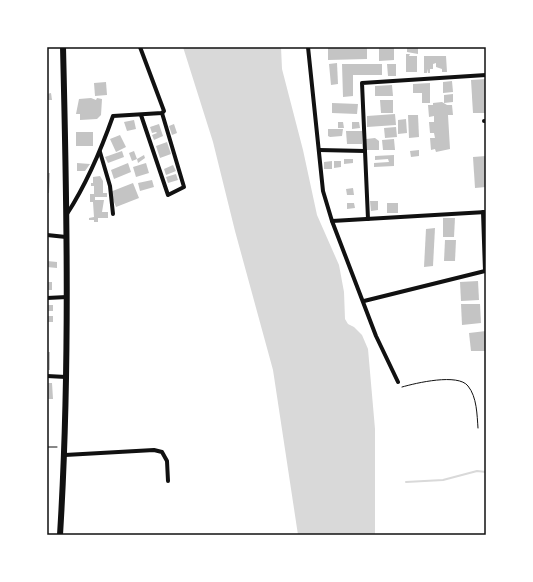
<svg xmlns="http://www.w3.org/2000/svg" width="533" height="582" viewBox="0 0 533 582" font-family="'Playfair Display',serif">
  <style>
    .water { fill: #d9d9d9 }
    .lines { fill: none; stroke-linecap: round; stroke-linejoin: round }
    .stream { stroke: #d9d9d9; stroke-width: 2 }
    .building { fill: #c4c4c4 }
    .path { stroke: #111; stroke-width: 1 }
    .minor { stroke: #111; stroke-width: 4 }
    .secondary { stroke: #111; stroke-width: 6 }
    .neatline { fill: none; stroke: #111; stroke-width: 1.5 }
  </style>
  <rect width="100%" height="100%" fill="#fff"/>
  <path class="water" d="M183 47H281L282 69 303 150 317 215 339 265 344 292 345 319 348 324 354 327 362 335 368 349 375 429V535H298L273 370 235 231 213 142Z"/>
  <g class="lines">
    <path class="stream" d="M406 482 443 480 477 471 486 472"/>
  </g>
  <g class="building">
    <path d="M328 47H367V59L328 60Z"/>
    <path d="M379 47H394V60L379 61Z"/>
    <path d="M407 47H418V54L407 52Z"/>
    <path d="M406 54H410L409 56H417V72H406Z"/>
    <path d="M424 56H446L447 72H442V69L436 67V63L433 64V69H430V73H428V69L427 73H424Z"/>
    <path d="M337 63 338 84 331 85 329 64Z"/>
    <path d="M342 64H382V75H353V96L343 97Z"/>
    <path d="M387 64H396V76H388Z"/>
    <path d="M486 79V113H473L471 80Z"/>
    <path d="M452 81 453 92 443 93V82Z"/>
    <path d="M106 82 107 95 95 96 94 83Z"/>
    <path d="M430 83V103H422V93H413V84Z"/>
    <path d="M392 85 393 96H375V86Z"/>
    <path d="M51 93 52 100H47V94Z"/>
    <path d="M453 94V102L444 103V95Z"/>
    <path d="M91 98 96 100 97 98 102 99 101 115 97 119 80 120V114H76L79 99Z"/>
    <path d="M380 100H393V113H381Z"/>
    <path d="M442 102 447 105H452L453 115H448L450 149 436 152 435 149 431 150 430 138H435L434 133H430L429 122H434V116L429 117 428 105H433V103Z"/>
    <path d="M332 103 358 104 357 114 332 113Z"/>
    <path d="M395 114 396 125 367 127V116Z"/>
    <path d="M408 115H418L419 137 409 138Z"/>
    <path d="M406 119 407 133 398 134V120Z"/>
    <path d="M134 120 136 129 127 131 124 122Z"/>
    <path d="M338 122H343L344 128H338Z"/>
    <path d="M352 122H359L360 128 352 129Z"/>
    <path d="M159 124 163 136 154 140 152 135 157 133 156 132 152 133 150 127Z"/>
    <path d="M174 124 177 133 172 135 169 126Z"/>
    <path d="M396 127 397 137 385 138 384 128Z"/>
    <path d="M328 129H343L342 136 330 137 328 136Z"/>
    <path d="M346 131H362V144H347Z"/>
    <rect x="76" y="132" width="17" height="14"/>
    <path d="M120 135 126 147 116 152 110 139Z"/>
    <path d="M375 138 379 141V150H366V139Z"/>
    <path d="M394 139 395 150H383L382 140Z"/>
    <path d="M167 142 171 154 160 158 156 146Z"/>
    <path d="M419 150V156L411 157 410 151Z"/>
    <path d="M122 151 124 157 108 163 105 157Z"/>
    <path d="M134 151 137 159 144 155 145 158 138 163 137 159 132 161 129 153Z"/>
    <path d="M394 155V166L374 167V163L389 162 388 159 375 160V156Z"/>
    <path d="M486 156V187L475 188 473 157Z"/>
    <path d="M344 159H353V163L344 164Z"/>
    <path d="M332 161V169H324V162Z"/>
    <path d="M334 161H341V167L334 168Z"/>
    <path d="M77 163 90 164 85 171H77Z"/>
    <path d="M128 163 131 172 114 179 111 170Z"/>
    <path d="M146 163 149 173 136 177 133 167Z"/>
    <path d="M173 165 176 171 166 175 164 169Z"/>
    <path d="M47 173H50L49 193H47Z"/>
    <path d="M176 174 178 180 168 183 166 177Z"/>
    <path d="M100 176 103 181V193H107V197H95V200H104L102 212H108V218H98V222H94V220H89V218L94 217 93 202H90V194H94V186H91V183H93V177Z"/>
    <path d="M152 180 154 187 140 191 138 183Z"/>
    <path d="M133 183 139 198 116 207 110 192Z"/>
    <path d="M353 188 354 195H347L346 189Z"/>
    <path d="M370 201H378V210L371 211Z"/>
    <path d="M347 203H354L355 208 347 209Z"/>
    <rect x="387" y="203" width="11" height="10"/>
    <path d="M443 218H455L454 237H443Z"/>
    <path d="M435 228 433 266 424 267 426 229Z"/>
    <path d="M445 240H456L455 261H444Z"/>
    <path d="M47 261 57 262V268L47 267Z"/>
    <path d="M478 281 479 300 461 301 460 282Z"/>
    <rect x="47" y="282" width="5" height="8"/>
    <path d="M461 304H480L481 323 462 325Z"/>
    <rect x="47" y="305" width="6" height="6"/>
    <rect x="47" y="316" width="6" height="6"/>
    <path d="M486 331V351H471L469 333Z"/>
    <rect x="47" y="352" width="3" height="18"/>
    <path d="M47 383H52L53 399H47Z"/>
  </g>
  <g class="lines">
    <g class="path">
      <path d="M402 387C416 383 458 373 468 386 477 397 477 415 478 428"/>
      <path d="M47 447H57"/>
    </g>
    <g class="minor">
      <path d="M308 47 323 191 332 221 486 212"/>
      <path d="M141 115 168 195 184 187 162 113"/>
      <path d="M484 121H486"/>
      <path d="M319 150 365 151 368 219"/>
      <path d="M365 151 362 83 486 75"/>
      <path d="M100 152 110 186 113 214"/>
      <path d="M67 214C87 183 101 150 113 116L162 113 164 111 140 47"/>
      <path d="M332 221 376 336 398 382"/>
      <path d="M47 235 66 237"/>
      <path d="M47 298 67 297"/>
      <path d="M364 301 485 271 483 212"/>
      <path d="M47 376 66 377"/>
      <path d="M65 455 154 450 162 452 167 461 168 481"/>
    </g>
    <path class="secondary" d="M60 535C70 373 67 210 63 47"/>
  </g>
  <rect width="533" height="582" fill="none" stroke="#ffffff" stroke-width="96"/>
  <rect x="48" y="48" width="437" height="486" class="neatline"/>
</svg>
